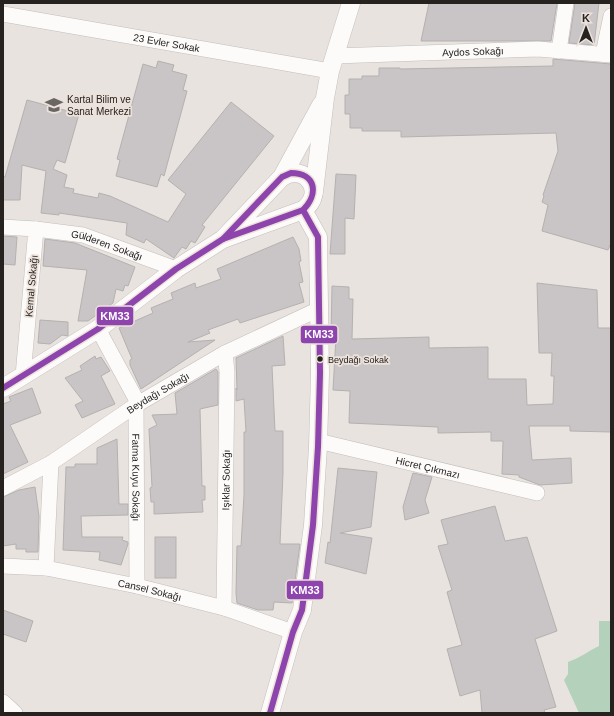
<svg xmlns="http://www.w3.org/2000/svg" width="614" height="716" viewBox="0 0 614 716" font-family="Arial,sans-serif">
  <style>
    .green { fill: #b4d2bb }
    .building { fill: #c9c5c6; stroke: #b4b1b1 }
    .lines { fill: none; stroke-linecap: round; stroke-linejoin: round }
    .minor-casing { stroke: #c2bebb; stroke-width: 16 }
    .tertiary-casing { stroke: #c2bebb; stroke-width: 19 }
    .minor { stroke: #fcfbfa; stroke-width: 15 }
    .tertiary { stroke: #fcfbfa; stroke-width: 18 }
    .bus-1-casing { stroke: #ede2db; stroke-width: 9 }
    .bus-1 { stroke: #8e44ad; stroke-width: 6 }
    .bus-dot { fill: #262220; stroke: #ede2db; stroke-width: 1.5 }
    .labels { text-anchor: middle; stroke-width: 3.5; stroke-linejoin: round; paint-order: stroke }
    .bus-label { font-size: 9px; fill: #262220; stroke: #ede2db; text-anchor: start }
    .street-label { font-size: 10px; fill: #262220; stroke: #ede2db }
    .poi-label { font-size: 10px; fill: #262220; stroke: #ede2db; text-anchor: start }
    .line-badge { stroke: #ede2db; stroke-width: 1.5 }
    .badge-label { font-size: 11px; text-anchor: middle; font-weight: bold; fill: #fff }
  </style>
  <rect width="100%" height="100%" fill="#e9e3df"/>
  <path class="green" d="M599 621H611V713H579L564 680 568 674V662C580 658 588 651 599 646Z"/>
  <g class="building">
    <path d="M429 3H557L551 41H421Z"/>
    <path d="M575 3H599L594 45 569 43Z"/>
    <path d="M553 59 611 64V243L608 250 542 231 548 205 542 202 544 196 543 195 558 151 556 133 401 137V131H362V128H350V114H345V95H349V79H362V76H379V68H400V69L553 66Z"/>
    <path d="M158 61 174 65 172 71 187 75 183 90 187 91 164 176 161 174 157 187 116 176 120 160 117 159 143 64 156 68Z"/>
    <path d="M27 100 79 114 65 163 57 160 53 169 67 175 64 187 74 189 73 193 98 198 99 193 110 196 168 222 186 194 168 180 231 102 274 136 202 225 205 227 195 243 191 241 186 249 182 247 174 258 146 239 144 243 126 235 127 223 59 213V215L41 213 46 171 22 165 20 200H3V176L5 177Z"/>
    <path d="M336 174 356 175 354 219 345 218V254H330Z"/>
    <path d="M3 236 17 237 15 265 3 264Z"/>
    <path d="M293 237 299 249 301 261 299 262 303 282 299 283 304 302 240 323 238 319 208 330 210 333 188 342 215 340 141 389 130 365V360L132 359 119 328 153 313 151 308 173 299 171 293 195 283 196 288 221 279 217 269Z"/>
    <path d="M45 239 75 243 135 267 128 286 125 285 123 291 116 289 113 303 88 321H78L87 270 43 266Z"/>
    <path d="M537 283 597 290 598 328H611V432L570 431V426H529L532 460 571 458 572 483 540 485 519 477V475L502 474 503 441H491V432L438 433V427L349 423 350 391 333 390 336 336H331L332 286 349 287V299H353L352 339 429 337V348L488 347V379H526L527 405 553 404 554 376H551L552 353H539Z"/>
    <path d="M40 320 68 322V336L62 335 50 344 38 343Z"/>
    <path d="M283 336 285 365 272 366 275 431H283V473L280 544H300L292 603 274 602 273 610H258L237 603 236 593 237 546H241L244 495V432H246L244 399 236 401V388L237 390 236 358Z"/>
    <path d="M95 356 96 359 101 357 110 371 101 376 115 404 82 418 75 405 83 401 65 378 82 370 80 366Z"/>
    <path d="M216 369 218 372V405L200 409 202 486H205V500H202L203 512 154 514V502H151L150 488 152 487 149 429 157 425 152 415 177 414 175 393Z"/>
    <path d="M32 388 41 413 10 425 28 462 3 474V404L11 401 9 397Z"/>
    <path d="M117 439 119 504H128V515L81 516 82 537H123L122 540 128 542V544L121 565 99 560 100 552 63 550 66 467H75V464H97V448Z"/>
    <path d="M338 468 377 472 371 527 340 533 372 538 366 574 325 563 328 542 330 543Z"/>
    <path d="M413 473 432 477 425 500 429 513 405 520 403 507Z"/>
    <path d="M35 487 39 516 38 552H26V549H16V544L3 546V497L19 490Z"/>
    <path d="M495 506 505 541 527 537 557 631 535 639 556 707 544 710 545 713H482L480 690 460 696 447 649 462 645 447 592 452 590 438 546 448 544 441 520Z"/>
    <rect x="155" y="537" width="21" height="41"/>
    <path d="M3 610 33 621 26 642 3 634Z"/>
  </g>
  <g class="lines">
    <g class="minor-casing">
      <g id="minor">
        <path id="s1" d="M3 14 330 71"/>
        <path d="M559 51 566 3"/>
        <path d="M603 54 611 16"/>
        <path id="s2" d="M334 56 538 49 611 55"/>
        <path d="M3 227 36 229 23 376"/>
        <path id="s3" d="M36 229 83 235 176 269"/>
        <path id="s4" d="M98 329 136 399 137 586"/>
        <path id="s5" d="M318 441 537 493"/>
        <path id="s6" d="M3 488 51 463 136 405 225 353 319 309"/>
        <path id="s7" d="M3 566 46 568 137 586 224 608 293 632"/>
        <path d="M46 568 51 463"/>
        <path id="s8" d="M224 608 227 372 225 353"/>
        <path d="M3 702 15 713"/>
      </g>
    </g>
    <g class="tertiary-casing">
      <g id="tertiary">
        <path d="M282 177 321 105"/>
        <path d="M314 192 325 98 330 71 351 3"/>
        <path d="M3 388 98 329 176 269 223 239 303 210C327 193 306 162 282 177L223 239"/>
        <path d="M270 713 293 632 302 610 313 525 318 447 320 373 318 237 303 210"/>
      </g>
    </g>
    <use href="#minor" class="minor"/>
    <use href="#tertiary" class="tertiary"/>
    <g class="bus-1-casing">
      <g id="bus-1">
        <path d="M291 173C316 173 319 194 303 210L223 239 282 177Z"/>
        <path d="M3 388 98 329 176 269 223 239"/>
        <path d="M270 713 293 632 302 610 313 525 318 447 320 373 318 237 303 210"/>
      </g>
    </g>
    <use href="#bus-1" class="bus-1"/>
  </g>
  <defs>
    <g id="school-bare" transform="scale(1.38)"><path d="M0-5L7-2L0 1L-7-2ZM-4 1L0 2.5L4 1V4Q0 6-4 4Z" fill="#6a6663" stroke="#ede2db" stroke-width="2.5" paint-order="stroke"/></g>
  </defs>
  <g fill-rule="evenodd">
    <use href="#school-bare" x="54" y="105"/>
  </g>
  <circle class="bus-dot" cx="320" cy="359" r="3.5"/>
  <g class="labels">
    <g class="bus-label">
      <text x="328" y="363">Beydağı Sokak</text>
    </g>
    <g class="street-label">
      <text dy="4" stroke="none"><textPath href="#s1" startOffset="166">23 Evler Sokak</textPath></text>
      <text dy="4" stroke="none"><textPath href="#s2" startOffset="139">Aydos Sokağı</textPath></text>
      <text dy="4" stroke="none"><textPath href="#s3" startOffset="73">Gülderen Sokağı</textPath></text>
      <text transform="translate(31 286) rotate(-85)" y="4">Kemal Sokağı</text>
      <text dy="4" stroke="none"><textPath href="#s6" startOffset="182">Beydağı Sokağı</textPath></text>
      <text dy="4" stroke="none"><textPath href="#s5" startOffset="113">Hicret Çıkmazı</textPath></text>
      <text dy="4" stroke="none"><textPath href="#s4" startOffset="158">Fatma Kuyu Sokağı</textPath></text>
      <text dy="4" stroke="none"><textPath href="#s8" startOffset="128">Işıklar Sokağı</textPath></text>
      <text dy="4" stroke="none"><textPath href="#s7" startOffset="149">Cansel Sokağı</textPath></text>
    </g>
    <g class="poi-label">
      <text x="67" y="103">Kartal Bilim ve<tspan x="67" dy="12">Sanat Merkezi</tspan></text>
    </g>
  </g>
  <g class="line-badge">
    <rect x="96" y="306" width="38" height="20" rx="4" fill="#8e44ad"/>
    <rect x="300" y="325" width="38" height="19" rx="4" fill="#8e44ad"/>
    <rect x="286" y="580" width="38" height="20" rx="4" fill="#8e44ad"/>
  </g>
  <g class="badge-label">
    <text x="115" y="320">KM33</text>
    <text x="319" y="338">KM33</text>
    <text x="305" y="594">KM33</text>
  </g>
  <rect width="614" height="716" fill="none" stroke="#262220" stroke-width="8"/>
  <g transform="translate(586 28)" stroke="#ede2db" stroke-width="3" paint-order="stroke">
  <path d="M0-3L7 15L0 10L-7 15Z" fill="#262220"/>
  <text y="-6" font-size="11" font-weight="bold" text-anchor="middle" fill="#262220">K</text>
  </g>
</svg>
